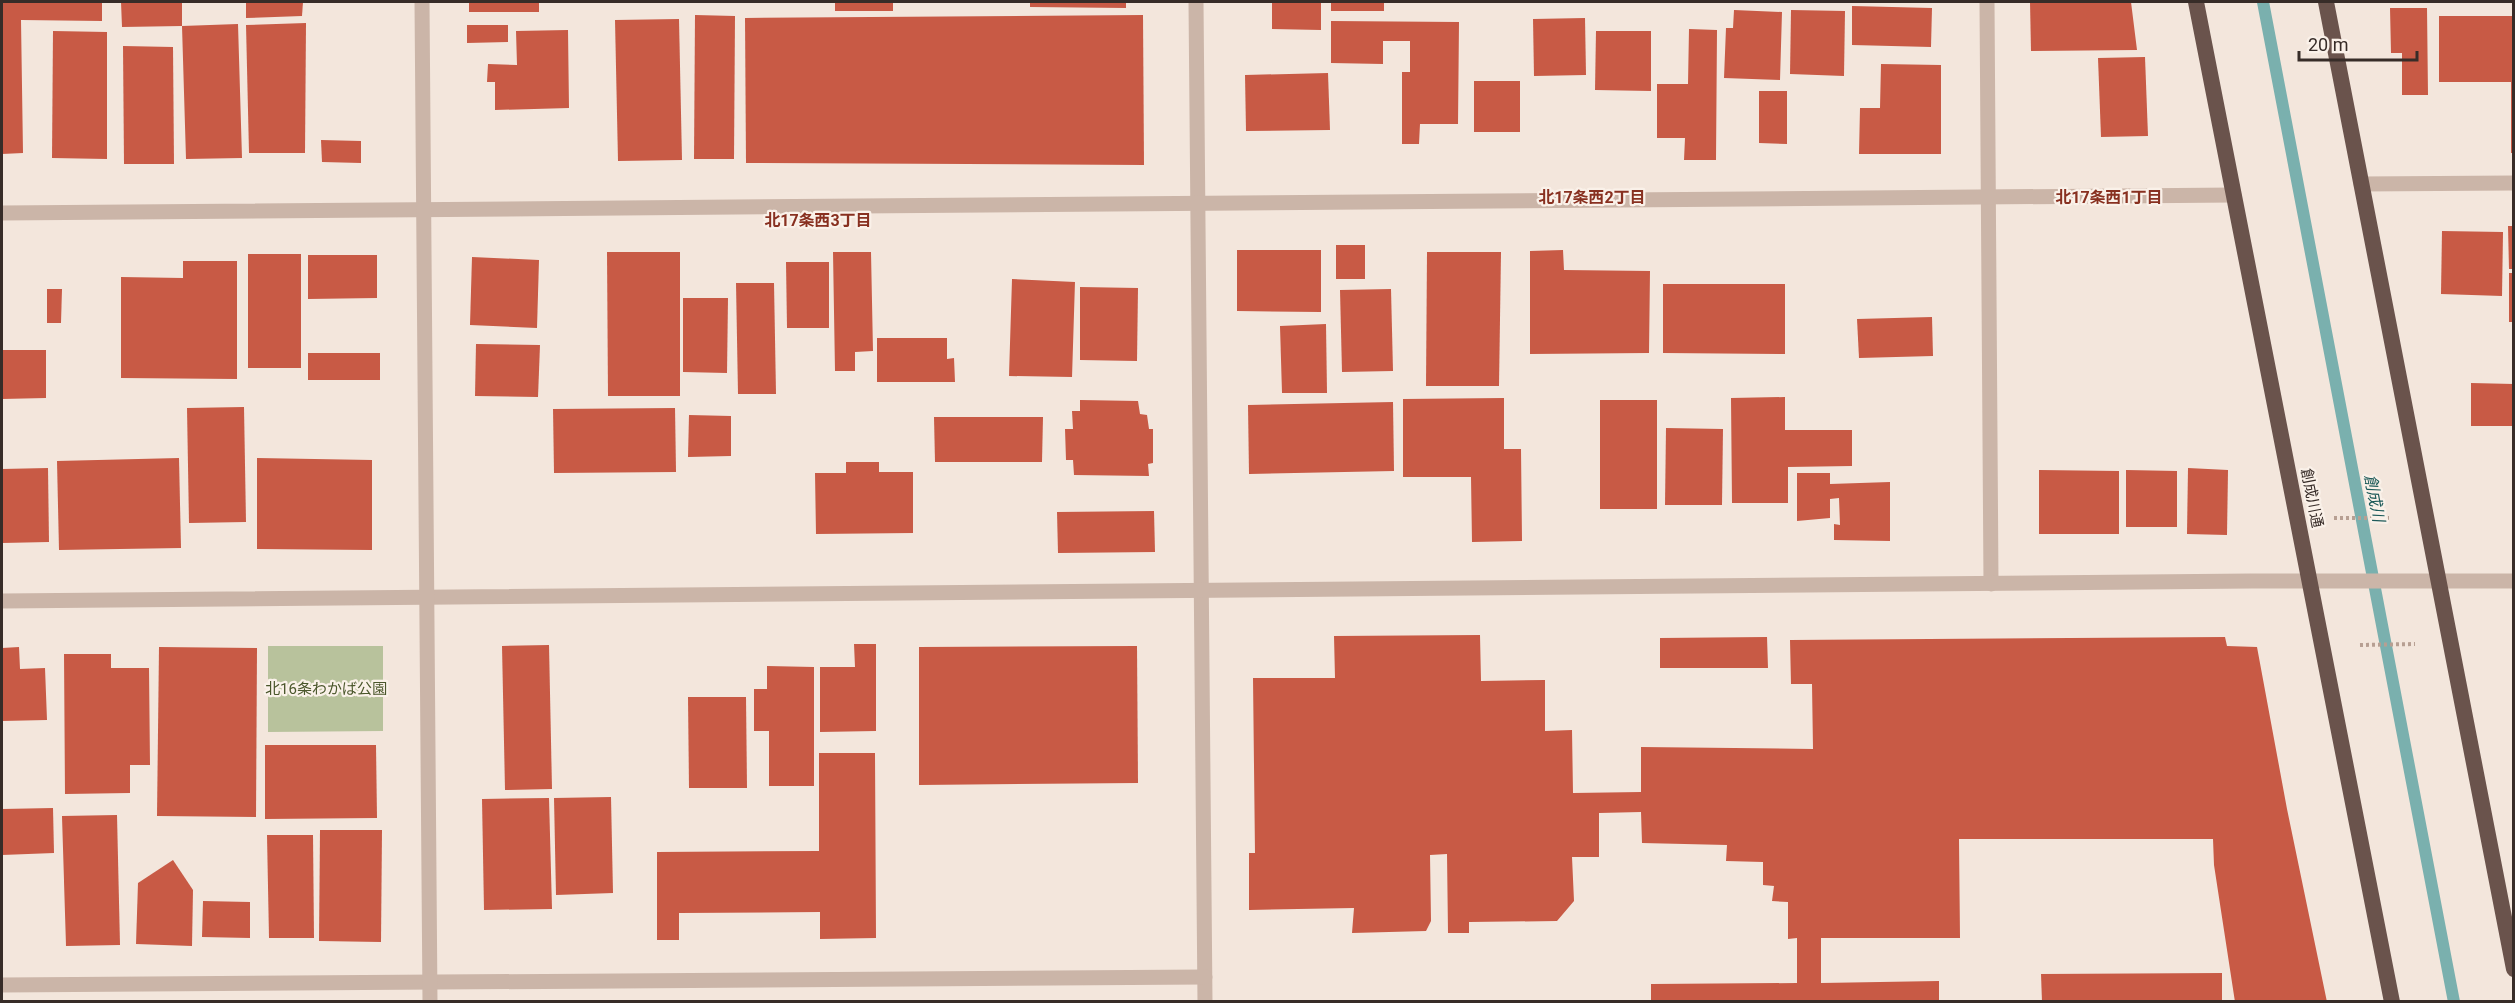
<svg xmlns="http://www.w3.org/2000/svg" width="2515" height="1003" viewBox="0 0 2515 1003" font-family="Roboto,'Noto Sans JP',sans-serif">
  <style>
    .green { fill: #b8c29c }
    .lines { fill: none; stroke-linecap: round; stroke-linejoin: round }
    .stream { stroke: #7ab0ae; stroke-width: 12 }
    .building { fill: #c85a45 }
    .path { stroke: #b79f92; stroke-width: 4; stroke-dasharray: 3 3; stroke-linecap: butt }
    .minor { stroke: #cbb5a8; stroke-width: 15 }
    .tertiary { stroke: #cbb5a8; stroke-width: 15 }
    .trunk { stroke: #6a534c; stroke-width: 16 }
    .labels { text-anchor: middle; stroke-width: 4.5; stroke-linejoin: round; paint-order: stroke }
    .street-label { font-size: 15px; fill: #372c28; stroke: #faf1e9 }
    .park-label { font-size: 15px; fill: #4a562b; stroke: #faf1e9 }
    .neighbourhood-label { font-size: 16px; font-weight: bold; fill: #883020; stroke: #faf1e9 }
    .water-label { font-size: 16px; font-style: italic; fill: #1d5a59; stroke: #faf1e9 }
  </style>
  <rect width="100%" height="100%" fill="#f3e6dc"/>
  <path class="green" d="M268 646H383V731L268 732Z"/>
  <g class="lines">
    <path class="stream" d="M2263 2C2326 335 2392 668 2454 1002"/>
  </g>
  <g class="building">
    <path d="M2 2H102V21L21 20 23 153 2 154Z"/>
    <path d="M121 2H182V26L238 24 242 158 186 159 182 26 122 27Z"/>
    <path d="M246 2H303L302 16 246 18Z"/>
    <rect x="469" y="2" width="70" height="10"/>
    <rect x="835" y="2" width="58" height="9"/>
    <path d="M1030 2H1126V8L1030 7Z"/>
    <path d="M1272 2H1321V30L1272 29Z"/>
    <rect x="1331" y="2" width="53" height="9"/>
    <path d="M2030 2H2131L2137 50 2031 51Z"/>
    <path d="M1852 6 1932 8 1931 47 1852 45Z"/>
    <path d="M2390 8H2427L2428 95H2402V53H2391Z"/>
    <path d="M1734 10 1782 12 1780 80 1724 78 1726 28H1733Z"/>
    <path d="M1791 10 1845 11 1844 76 1790 74Z"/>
    <path d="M695 15 735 16 734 159H694Z"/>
    <path d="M1143 15 1144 165 746 163 745 18Z"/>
    <path d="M2439 16H2514V153H2511V82H2439Z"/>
    <path d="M1585 18 1586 75 1534 76 1533 19Z"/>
    <path d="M679 19 682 160 618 161 615 20Z"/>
    <path d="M1331 21 1459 22 1458 124H1420L1419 144H1402V72H1410V41H1383V64L1331 63Z"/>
    <path d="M306 23 305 153H249L246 25Z"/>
    <path d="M467 25H508V42L467 43Z"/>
    <path d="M1689 29 1717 30 1716 160H1684L1685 138H1657V84H1688Z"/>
    <path d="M568 30 569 108 495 110V82H487L488 64 517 65 516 31Z"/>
    <path d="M53 31 107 32V159L52 158Z"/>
    <path d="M1596 31H1651V91L1595 90Z"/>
    <path d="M123 46 173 47 174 164H124Z"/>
    <path d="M2145 57 2148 136 2101 137 2098 58Z"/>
    <path d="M1881 64 1941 65V154H1859L1860 108H1880Z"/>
    <path d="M1328 73 1330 130 1246 131 1245 75Z"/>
    <rect x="1474" y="81" width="46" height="51"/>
    <path d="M1759 91H1787V144L1759 143Z"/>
    <path d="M321 140 361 141V163L322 162Z"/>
    <path d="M2508 226H2514V269H2509Z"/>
    <path d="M2442 231 2503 232 2502 296 2441 294Z"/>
    <rect x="1336" y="245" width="29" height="34"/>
    <path d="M1237 250H1321V312L1237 311Z"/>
    <path d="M1563 250 1564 270 1650 271 1649 353 1530 354V251Z"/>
    <path d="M607 252H680V396H608Z"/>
    <path d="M833 252H871L873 351 855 352V371H835Z"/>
    <path d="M1427 252H1501L1499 386H1426Z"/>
    <rect x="248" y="254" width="53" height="114"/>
    <path d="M308 255H377V298L308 299Z"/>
    <path d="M472 257 539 260 537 328 470 325Z"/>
    <path d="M183 261H237V379L121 378V277L183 278Z"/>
    <path d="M786 262H829V328H787Z"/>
    <rect x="2509" y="273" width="5" height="49"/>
    <path d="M1012 279 1075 282 1072 377 1009 376Z"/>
    <path d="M736 283H774L776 394H738Z"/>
    <path d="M1663 284H1785V354L1663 353Z"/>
    <path d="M1080 287 1138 288 1137 361 1080 360Z"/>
    <path d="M47 289H62L61 323H47Z"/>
    <path d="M1391 289 1393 371 1342 372 1340 290Z"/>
    <path d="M683 298H728L727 373 683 372Z"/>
    <path d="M1932 317 1933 356 1859 358 1857 319Z"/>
    <path d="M1326 324 1327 393H1282L1280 326Z"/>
    <path d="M877 338H947V359L954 358 955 382H877Z"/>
    <path d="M476 344 540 345 538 397 475 396Z"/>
    <path d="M2 350H46V398L2 399Z"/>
    <rect x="308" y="353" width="72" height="27"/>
    <path d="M2471 383 2514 384V426H2471Z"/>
    <path d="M1785 397V430H1852V466L1788 467V503H1732L1731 398Z"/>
    <path d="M1504 398V449H1521L1522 541 1472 542 1471 477H1403V399Z"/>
    <path d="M1080 400 1138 401 1140 414 1147 415 1149 429H1153V463L1148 464 1149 476 1074 475 1073 460H1066L1065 429H1073L1072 411H1080Z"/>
    <rect x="1600" y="400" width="57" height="109"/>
    <path d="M1393 402 1394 471 1249 474 1248 405Z"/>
    <path d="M244 407 246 522 189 523 187 408Z"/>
    <path d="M675 408 676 472 554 473 553 409Z"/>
    <path d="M689 415 731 416V456L688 457Z"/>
    <path d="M934 417H1043L1042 462H935Z"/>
    <path d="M1666 428 1723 429 1722 505H1665Z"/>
    <path d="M179 458 181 548 59 550 57 461Z"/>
    <path d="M257 458 372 460V550L257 549Z"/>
    <path d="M846 462H879V472H913V533L816 534 815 473H846Z"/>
    <path d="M48 468 49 542 2 543V469Z"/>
    <path d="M2188 468 2228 470 2227 535 2187 534Z"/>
    <path d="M2039 470 2119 471V534H2039Z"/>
    <path d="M2126 470 2177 471V527H2126Z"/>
    <path d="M1797 473H1830V484L1890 482V541L1834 540V524L1840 525 1839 498 1830 499V518L1797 521Z"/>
    <path d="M1154 511 1155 552 1058 553 1057 512Z"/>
    <path d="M1480 635 1481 681 1545 680V731L1572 730 1573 793 1641 792V747L1813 749 1812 684H1791L1790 640 2225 637 2227 646 2257 647 2287 809 2327 1002H2235L2214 865 2213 839H1959L1960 938H1821V983L1939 981V1002H1651V984L1797 983V938L1788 939V902L1772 901 1774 886 1763 885V862L1726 861 1727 845 1642 843 1641 812 1599 813V857H1572L1574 901 1557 921 1469 922V933H1448L1447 854 1430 855 1431 921 1426 931 1352 933 1354 908 1249 910V853H1255L1253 678H1335L1334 636Z"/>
    <path d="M1767 637 1768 668H1660V638Z"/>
    <path d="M854 644H876V731L820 732V667H855Z"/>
    <path d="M549 645 552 789 505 790 502 646Z"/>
    <path d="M1137 646 1138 783 919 785V647Z"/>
    <path d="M19 647 20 669 45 668 47 720 2 721V648Z"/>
    <path d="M159 647 257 648 256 817 157 816Z"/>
    <path d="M64 654H111V668H149L150 765H130V793L65 794Z"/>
    <path d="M767 666 814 667V786H769V731H754V689H767Z"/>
    <path d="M688 697H746L747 788H689Z"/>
    <path d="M265 745H376L377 818 265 819Z"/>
    <path d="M819 753H875L876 938 820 939V912L679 913V940H657V852L819 851Z"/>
    <path d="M611 797 613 893 556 895 554 798Z"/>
    <path d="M549 798 552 909 484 910 482 799Z"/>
    <path d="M53 808 54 853 2 855V809Z"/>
    <path d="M117 815 120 945 66 946 62 816Z"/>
    <path d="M320 830H382L381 942 319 941Z"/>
    <path d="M267 835H313L314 938H269Z"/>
    <path d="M173 860 193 890 192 946 136 944 138 883Z"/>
    <path d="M203 901 250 902V938L202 937Z"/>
    <path d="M2222 973V1002H2042L2041 974Z"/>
  </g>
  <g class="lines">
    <g class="path">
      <path d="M2334 518H2389"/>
      <path d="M2360 645 2415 644"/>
    </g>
    <g class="minor">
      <path d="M1196 2 1205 1002"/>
      <path d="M1987 2 1991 584"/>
      <path d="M2361 184 2514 183"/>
      <path d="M2 213 2234 195"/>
      <path d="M2 601 2251 581H2514"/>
      <path d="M2 985 1205 977"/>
    </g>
    <path class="tertiary" d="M422 2 430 1002"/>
    <g class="trunk">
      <path d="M2196 2 2392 1002"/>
      <path d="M2326 2 2514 969"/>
    </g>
  </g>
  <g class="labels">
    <g class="street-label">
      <text transform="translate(2312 498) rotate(79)" y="5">創成川通</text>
    </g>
    <g class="park-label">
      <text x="326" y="694">北16条わかば公園</text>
    </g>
    <g class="neighbourhood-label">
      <text x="1592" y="203">北17条西2丁目</text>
      <text x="2109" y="203">北17条西1丁目</text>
      <text x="818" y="226">北17条西3丁目</text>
    </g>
    <g class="water-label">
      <text transform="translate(2375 498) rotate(79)" y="6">創成川</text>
    </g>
  </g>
  <rect width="2515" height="1003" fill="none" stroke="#372c28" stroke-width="6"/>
  <path d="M2299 51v9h118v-9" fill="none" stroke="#372c28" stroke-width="3"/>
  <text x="2308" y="51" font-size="18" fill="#372c28" stroke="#faf1e9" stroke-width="4.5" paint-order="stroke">20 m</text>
</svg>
